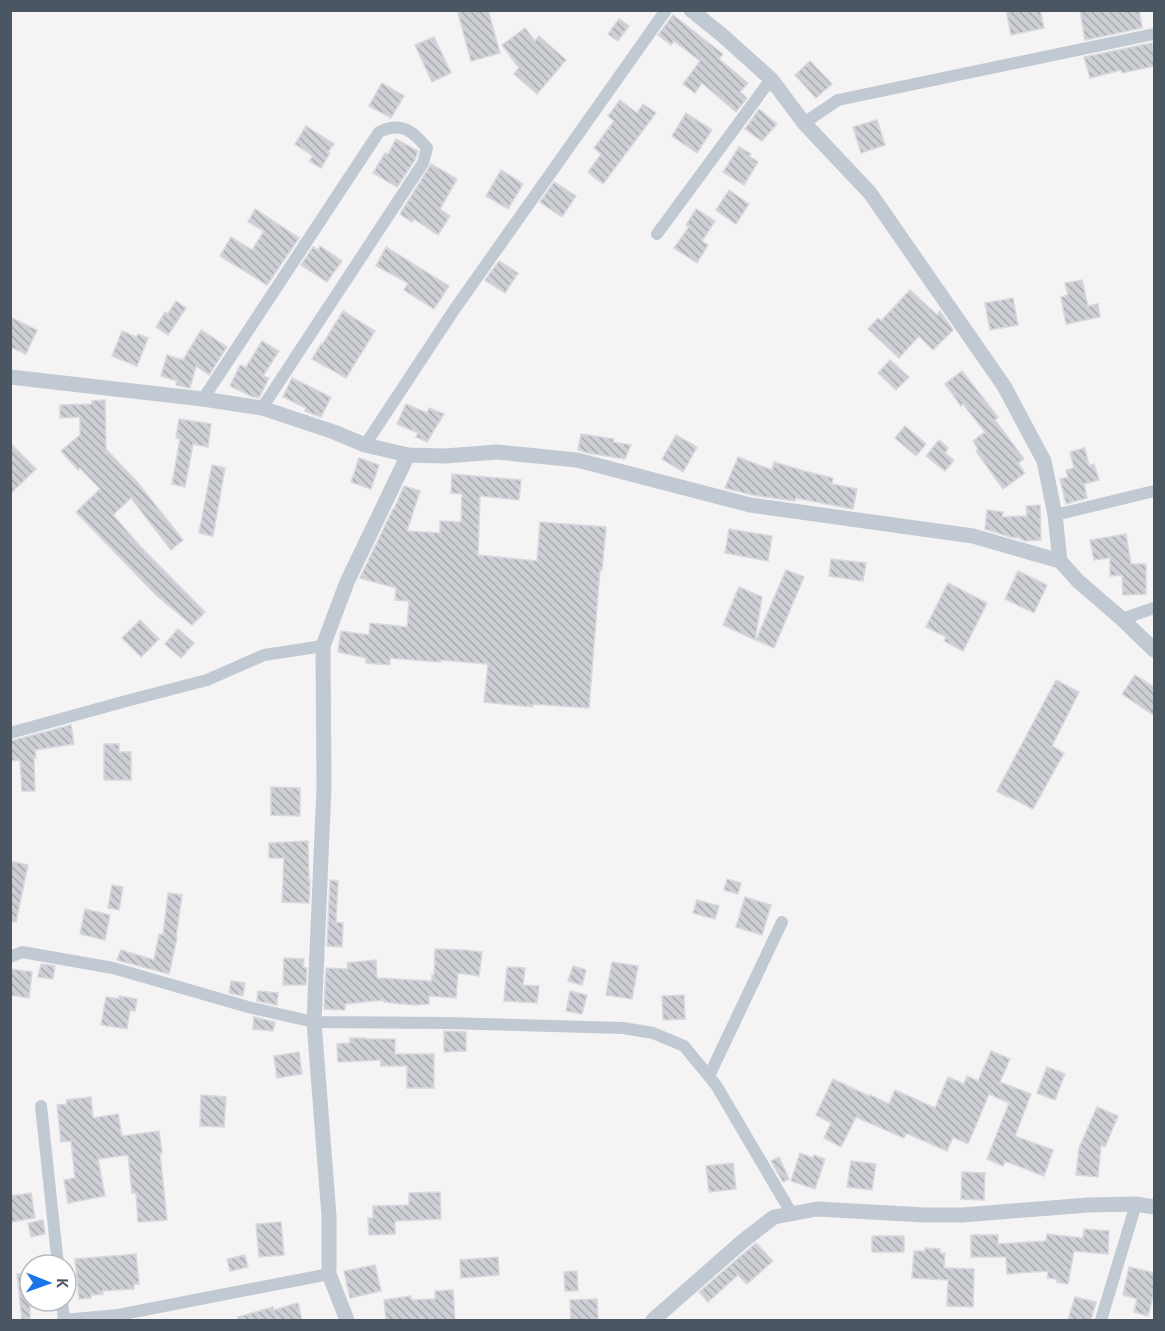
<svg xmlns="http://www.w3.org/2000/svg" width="1165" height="1331" viewBox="0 0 1165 1331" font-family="'PT Sans',sans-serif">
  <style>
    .building { fill: url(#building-back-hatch); stroke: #d7d9de; stroke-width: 1.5 }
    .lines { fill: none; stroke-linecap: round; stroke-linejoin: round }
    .minor { stroke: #c1cad2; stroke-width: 12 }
    .tertiary { stroke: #c1cad2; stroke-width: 15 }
  </style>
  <defs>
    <pattern id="building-back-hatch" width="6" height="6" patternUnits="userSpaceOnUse" patternTransform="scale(1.5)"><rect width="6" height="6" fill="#cdcfd5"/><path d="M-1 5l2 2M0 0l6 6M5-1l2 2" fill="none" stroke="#a8abb0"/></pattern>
  </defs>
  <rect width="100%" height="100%" fill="#f5f3f3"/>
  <g class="building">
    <path d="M466 10H488L500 53 471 61 458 13Z"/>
    <path d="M1006 10H1040L1044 28 1011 35Z"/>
    <path d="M1080 10H1139L1142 28 1085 40Z"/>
    <path d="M673 15 723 54 719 59 748 83 740 92 747 98 736 112 702 83 695 93 683 84 700 61 674 41 671 45 658 35Z"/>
    <path d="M619 19 629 26 618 41 608 34Z"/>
    <path d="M525 28 535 41 539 36 566 60 537 94 514 74 519 68 502 45Z"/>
    <path d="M434 37 451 73 432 82 415 45Z"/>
    <path d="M1152 43 1155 55V66L1122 73 1121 70 1090 78 1084 57Z"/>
    <path d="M810 61 832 84 816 98 795 75Z"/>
    <path d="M382 83 404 96 391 118 369 106Z"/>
    <path d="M620 100 637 113 643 104 656 113 603 184 588 172 601 154 594 148 614 121 608 116Z"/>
    <path d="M759 109 777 124 762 141 745 129Z"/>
    <path d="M686 113 712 130 697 153 672 136Z"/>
    <path d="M877 120 885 145 861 153 853 127Z"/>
    <path d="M306 126 334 144 328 152 330 153 321 168 309 161 313 156 295 144Z"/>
    <path d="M396 139 418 151 415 160 397 187 373 173 385 153 388 154Z"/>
    <path d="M739 147 751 154 749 156 758 162 744 185 723 172Z"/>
    <path d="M431 164 457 179 440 209 450 216 438 235 414 219 412 222 400 214Z"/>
    <path d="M501 170 523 184 508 209 486 196Z"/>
    <path d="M554 182 576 196 562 217 540 202Z"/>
    <path d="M729 190 749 204 736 224 716 210Z"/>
    <path d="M255 209 299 238 267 285 220 256 231 237 252 250 264 231 248 222Z"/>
    <path d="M696 209 715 221 702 241 708 245 697 263 674 248 689 227 686 225Z"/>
    <path d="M320 246 342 261 327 282 301 265 313 247 318 250Z"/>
    <path d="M386 247 449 286 434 309 404 290 408 283 376 266Z"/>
    <path d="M499 261 518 273 505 293 485 280Z"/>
    <path d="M1082 280 1088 306 1098 304 1100 317 1066 324 1061 297 1068 295 1065 283Z"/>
    <path d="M910 290 937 315 940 311 953 330 933 350 919 336 899 358 868 329 878 318 881 321Z"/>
    <path d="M1013 298 1018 325 990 330 985 303Z"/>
    <path d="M176 301 186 308 168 335 156 327 165 312 168 314Z"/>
    <path d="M343 311 375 331 346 378 312 359 321 344 322 345Z"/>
    <path d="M10 317 37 330 26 354 10 347Z"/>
    <path d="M201 330 227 347 209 375 196 366 190 388 176 385 177 381 161 376 167 355 183 360Z"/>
    <path d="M122 331 136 337 138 334 148 338 137 366 112 356Z"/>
    <path d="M262 341 279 351 263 376 269 378 259 398 253 397 230 386 240 365 246 367Z"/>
    <path d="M890 360 909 377 896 390 878 373Z"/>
    <path d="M962 371 998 417 995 420 1024 459 1018 463 1025 473 1003 489 976 451 978 449 973 441 985 432 963 404 961 406 945 384Z"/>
    <path d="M292 378 331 397 321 417 305 411 306 408 283 397Z"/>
    <path d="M105 400 106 449 138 483 183 540 171 550 131 498 113 515 140 546 205 612 192 625 156 595 76 512 100 489 80 468 78 470 61 451 80 435V417L60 418V405L92 404V401Z"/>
    <path d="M406 404 427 413 429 408 444 414 427 442 416 437 418 433 397 424Z"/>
    <path d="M179 419 211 424 208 447 193 444 185 487 172 484 180 439 176 438Z"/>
    <path d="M905 426 926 444 916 456 895 438Z"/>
    <path d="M581 434 614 439 613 442 631 445 625 459 588 453 578 450Z"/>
    <path d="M676 435 697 447 683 472 662 459Z"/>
    <path d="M939 440 948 448 945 453 954 460 945 471 926 456Z"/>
    <path d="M10 443 36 469 10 494Z"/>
    <path d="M1085 448 1089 466 1094 464 1099 480 1084 484 1087 498 1066 504 1060 479 1068 477 1066 470 1074 468 1070 452Z"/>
    <path d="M738 457 772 470 774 462 804 471 833 478 832 484 857 489 853 509 796 498 795 501 752 495 725 488Z"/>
    <path d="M359 458 379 465 371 489 351 482Z"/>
    <path d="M212 465 225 468 213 536 199 533Z"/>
    <path d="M452 474 521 480 519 500 480 496 478 555 537 561 540 522 606 527 602 570H600L589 708 533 704V707L484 702 488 664 441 660 440 662 390 658V665L366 663V658L338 652 341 631 369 635 370 623 407 627 409 601 395 600 396 588 360 578 393 509H394L404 486 420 491 407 531 440 533V521L461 522 462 494 451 493Z"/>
    <path d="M1040 505 1041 540 1025 541 1020 539V538L1010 537 985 529 987 510 1003 512 1002 517 1027 516 1026 506Z"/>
    <path d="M729 529 772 536 768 561 725 553Z"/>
    <path d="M1126 534 1131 564H1146V594L1123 595 1122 575 1110 576V558L1094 560 1090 540Z"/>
    <path d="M831 559 866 563 863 581 829 576Z"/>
    <path d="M786 570 804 577 774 648 756 640Z"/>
    <path d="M1018 571 1047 585 1034 613 1005 599Z"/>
    <path d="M948 583 987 603 963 651 944 641 946 637 926 627Z"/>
    <path d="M739 587 762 597 755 640 723 625Z"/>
    <path d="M140 620 159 639 141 657 122 638Z"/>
    <path d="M178 629 194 643 181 658 165 644Z"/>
    <path d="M1135 675 1155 688V716L1122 694Z"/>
    <path d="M1056 680 1079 692 1052 746 1064 753 1033 809 1008 796 1007 797 997 791Z"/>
    <path d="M71 725 74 744 35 750 36 758H34L35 791H22L20 760 10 761V741Z"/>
    <path d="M104 744H119V752H131V780H104Z"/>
    <path d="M271 787 300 788V816L271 815Z"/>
    <path d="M308 841 309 880H310L309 903 282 902 284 858H269V843Z"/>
    <path d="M10 861 28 865 16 922 10 921Z"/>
    <path d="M727 879 741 883 738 894 724 890Z"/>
    <path d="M330 880 338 881 336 922 343 923 342 947 327 946Z"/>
    <path d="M112 885 123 887 119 910 108 908Z"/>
    <path d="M168 893 182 895 176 938H177L169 974 117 960 121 950 154 960 159 934 163 935Z"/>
    <path d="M745 897 771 905 762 935 736 927Z"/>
    <path d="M697 900 719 906 715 919 693 913Z"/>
    <path d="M85 909 110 915 105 940 80 934Z"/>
    <path d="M435 949 464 950 482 952 479 976 458 973 456 998 429 996V1004L414 1005 384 1002V1000L345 1004V1010L324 1009 326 968 348 969 347 963 376 960 377 978 432 981V975L434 976Z"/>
    <path d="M284 958 304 959 303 967 307 968 306 985H283Z"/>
    <path d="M612 962 638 966 632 999 606 995Z"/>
    <path d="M41 964 55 966 53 979 38 977Z"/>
    <path d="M573 966 586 970 582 985 568 981Z"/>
    <path d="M507 967 525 968 523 985 539 986 537 1003 504 1001Z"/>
    <path d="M10 969 32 972 29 998 10 995Z"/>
    <path d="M231 981 245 983 243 996 229 993Z"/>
    <path d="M258 991 278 993 277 1005 257 1001Z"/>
    <path d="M570 991 587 995 582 1014 566 1011Z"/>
    <path d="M684 995 685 1019 663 1020 662 996Z"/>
    <path d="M119 996 137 999 135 1011 130 1010 127 1029 101 1025 106 997 119 999Z"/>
    <path d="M254 1017 275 1022 273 1031 253 1029Z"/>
    <path d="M444 1031 466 1032V1051L444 1052Z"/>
    <path d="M350 1038H365V1039H395V1054H434V1088H407V1066H381V1060L338 1062 337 1044 350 1043Z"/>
    <path d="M991 1051 1010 1059 1000 1082 1031 1094 1015 1136 1053 1150 1044 1176 1005 1161 1003 1166 987 1159 1009 1103 989 1094 968 1144 953 1137 947 1151 906 1133 904 1138 856 1117 841 1147 824 1138 831 1123 816 1115 833 1079 869 1096 870 1095 889 1104 895 1090 935 1108 948 1077 964 1084 967 1076 978 1081Z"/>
    <path d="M299 1052 302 1074 277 1078 274 1056Z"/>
    <path d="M1047 1067 1065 1074 1055 1100 1037 1093Z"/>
    <path d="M201 1095 226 1097 224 1127 200 1126Z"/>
    <path d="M91 1097 93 1118 118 1114 122 1136 159 1131 162 1153H160L167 1220 138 1222 136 1193H132L128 1155 98 1159 105 1196 68 1203 64 1180 75 1178 71 1141 61 1142 57 1105 67 1104 66 1100Z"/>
    <path d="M1097 1107 1118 1116 1105 1147 1101 1145 1098 1177 1076 1175 1079 1148Z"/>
    <path d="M800 1153 813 1158 814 1155 825 1159 815 1189 791 1181Z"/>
    <path d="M779 1157 789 1179 783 1182 771 1161Z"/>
    <path d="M851 1161 876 1164 872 1190 847 1187Z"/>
    <path d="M733 1163 736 1189 709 1192 706 1166Z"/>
    <path d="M962 1172 985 1173 984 1200 961 1199Z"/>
    <path d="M440 1192 441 1219 395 1221V1234L369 1235 368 1218H373V1206L409 1205V1193Z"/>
    <path d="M31 1193 35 1218 10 1222V1196Z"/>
    <path d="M43 1220 45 1234 31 1237 28 1223Z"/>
    <path d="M281 1222 284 1255 259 1257 256 1224Z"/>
    <path d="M1084 1229 1109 1231 1108 1254 1074 1251 1068 1284 1057 1282V1279L1047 1278 1048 1271 1007 1274 1006 1257H971V1235H998V1244L1046 1241 1047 1234 1083 1238Z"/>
    <rect x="872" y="1236" width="32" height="16"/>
    <path d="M756 1243 773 1261 747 1284 738 1275 708 1302 699 1292Z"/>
    <path d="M925 1248 940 1249V1253H945L944 1268 974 1269 973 1307 947 1306 948 1280 912 1278 914 1251H925Z"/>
    <path d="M136 1254 139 1284H134V1289L102 1291 103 1294 91 1295V1298L79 1299 75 1259Z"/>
    <path d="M245 1255 248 1267 230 1271 227 1259Z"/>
    <path d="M498 1257 499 1275 461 1278 460 1260Z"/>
    <path d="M375 1265 381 1291 350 1298 344 1271Z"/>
    <path d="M1129 1267 1155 1273V1289L1148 1316 1134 1312 1137 1299 1123 1295Z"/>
    <path d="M577 1271 578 1291H565L564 1272Z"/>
    <path d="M30 1272V1320H22L17 1274Z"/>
    <path d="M453 1290 455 1320H386L384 1300 411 1296V1300L435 1299V1291Z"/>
    <path d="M1075 1297 1096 1302 1091 1320H1068Z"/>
    <path d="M597 1299 598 1320H571L570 1300Z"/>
    <path d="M298 1303 302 1320H238V1317L273 1307 274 1310Z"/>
  </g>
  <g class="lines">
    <g class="minor">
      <path d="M804 123 838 100 1154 34"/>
      <path d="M657 234 771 79"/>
      <path d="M203 399 379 132C401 121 413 131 427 148L423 163 262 408"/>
      <path d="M365 445 454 310 666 10"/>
      <path d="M1055 515 1154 491"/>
      <path d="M1122 619 1154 608"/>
      <path d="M10 733 130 700 207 680 264 655 323 646"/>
      <path d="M10 957 22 952 113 968 248 1007 314 1022 445 1023 623 1028 653 1033 684 1046 716 1085 792 1214"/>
      <path d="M709 1076 782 922"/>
      <path d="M41 1106 58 1265"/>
      <path d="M62 1301 64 1320"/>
      <path d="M63 1320 118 1315 329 1274"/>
      <path d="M1101 1320 1136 1204"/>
    </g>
    <g class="tertiary">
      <path d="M691 10 722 35 771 79 804 123 870 193 1004 386 1044 461 1055 515 1060 561"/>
      <path d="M10 377 203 399 262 408 334 432 365 445 408 455 445 456 497 452 577 460 750 505 973 536 1060 561 1078 581 1122 619 1154 650"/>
      <path d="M347 1320 329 1274V1216L314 1022 324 787 323 646 347 582 408 455"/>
      <path d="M653 1320 743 1241 774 1217 817 1209 925 1215H962L1088 1205 1136 1204 1154 1207"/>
    </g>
  </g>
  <rect width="1165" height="1331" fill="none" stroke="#4a5661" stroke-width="24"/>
  <g transform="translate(48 1283) rotate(91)"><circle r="28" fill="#ffffff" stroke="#b7bbc0" stroke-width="1.5"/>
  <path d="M0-4.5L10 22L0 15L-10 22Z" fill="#1a73e8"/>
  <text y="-9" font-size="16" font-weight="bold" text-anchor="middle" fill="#4a5661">K</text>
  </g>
</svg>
